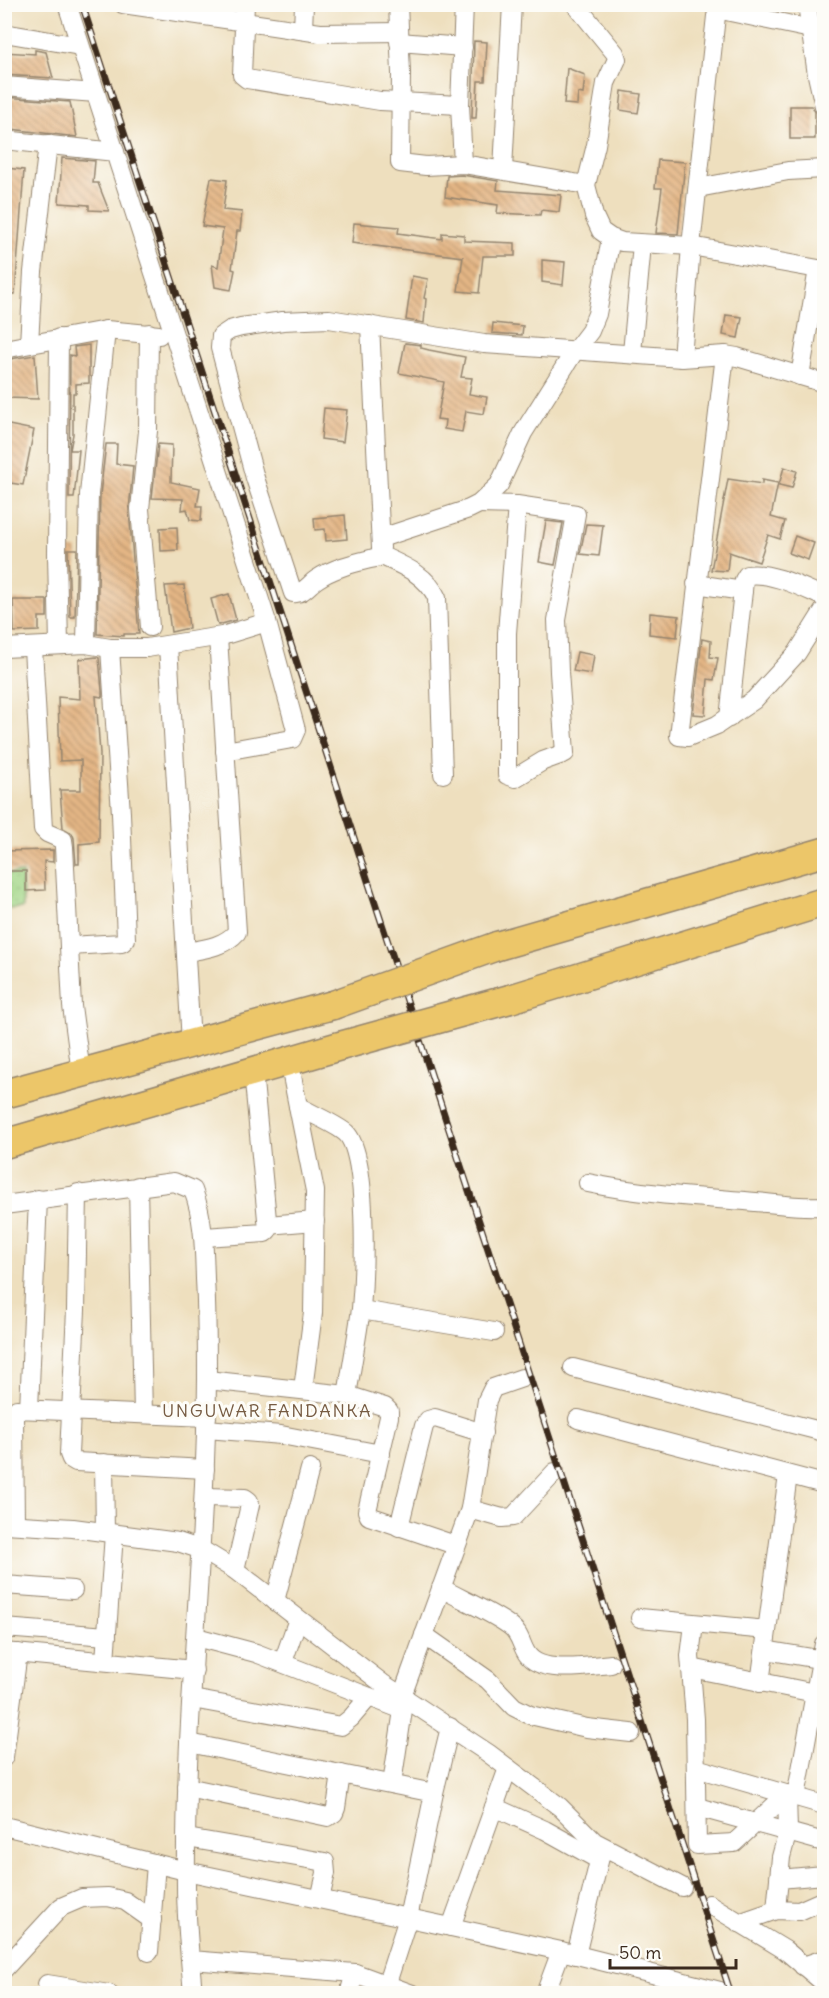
<svg xmlns="http://www.w3.org/2000/svg" width="829" height="1998" viewBox="0 0 829 1998" font-family="Delius,sans-serif">
  <style>
    .grass { fill: url(#grass-dots); stroke: #6e8052; stroke-width: 1.5 }
    .building { fill: url(#building-back-hatch) }
    .lines { fill: none; stroke-linecap: round; stroke-linejoin: round }
    .street-casing { stroke: #94846e; stroke-width: 20 }
    .primary-casing { stroke: #94846e; stroke-width: 31 }
    .street { stroke: #fff; stroke-width: 18 }
    .primary { stroke: #ecc669; stroke-width: 28 }
    .rail-casing { stroke: #3b2a1e; stroke-width: 7 }
    .rail { stroke: #fdfcf7; stroke-width: 4.5; stroke-dasharray: 14; stroke-linecap: butt }
    .primary-bridge-casing { stroke: #94846e; stroke-width: 31; stroke-linecap: butt }
    .primary-bridge { stroke: #ecc669; stroke-width: 28 }
    .labels { text-anchor: middle; stroke-width: 6; stroke-linejoin: round; paint-order: stroke }
    .quarter-label { font-size: 18px; letter-spacing: 1.5px; fill: #765b42; stroke: #fdfcf7 }
  </style>
  <defs>
    <pattern id="grass-dots" width="8" height="8" patternUnits="userSpaceOnUse" patternTransform="scale(1.5)"><rect width="8" height="8" fill="#a1d585"/><path d="M2 2h.1M6 6h.1" fill="none" stroke="#8cb772" stroke-width="1.8" stroke-linecap="round"/></pattern>
    <pattern id="building-back-hatch" width="6" height="6" patternUnits="userSpaceOnUse" patternTransform="scale(1.5)"><rect width="6" height="6" fill="#e4b685"/><path d="M-1 5l2 2M0 0l6 6M5-1l2 2" fill="none" stroke="#ba946c"/></pattern>
  </defs>
  <rect width="100%" height="100%" fill="#fdfcf7"/>
  <filter id="ink" filterUnits="userSpaceOnUse"><feTurbulence type="fractalNoise" baseFrequency=".0167" numOctaves="2"/><feDisplacementMap in="SourceGraphic" scale="12" xChannelSelector="R" yChannelSelector="G"/><feConvolveMatrix kernelMatrix="1 2 1 2 8 2 1 2 1" color-interpolation-filters="sRGB"/></filter>
  <filter id="wash" filterUnits="userSpaceOnUse"><feTurbulence type="fractalNoise" baseFrequency=".008" numOctaves="4" result="noise"/><feDisplacementMap in="SourceGraphic" scale="24" xChannelSelector="R" yChannelSelector="G"/><feGaussianBlur stdDeviation="1.35" result="paint"/><feColorMatrix in="noise" values="0 0 0 0 0 0 0 0 0 0 0 0 0 0 0 0 0 1.4 0 .05"/><feComposite in="paint" operator="in"/></filter>
  <g filter="url(#wash)">
    <rect width="100%" height="100%" fill="#eedfbe"/>
    <path class="grass" d="M22 873 23 908 5 909V874Z"/>
    <g id="blocks">
      <g class="building">
        <path d="M474 41 487 42 485 81H478L476 118H472Z"/>
        <path d="M35 50 46 52 53 78 4 75V52L35 54Z"/>
        <path d="M567 68 585 75 583 94 578 93 577 105 564 104Z"/>
        <path d="M622 91 641 94 638 113 620 110Z"/>
        <path d="M4 97 70 102 77 137 11 129 13 112 4 111Z"/>
        <path d="M790 106H812L815 112V139H790Z"/>
        <path d="M62 158 95 161 93 183H98L109 211 89 210V205L59 203Z"/>
        <path d="M658 160 685 162 678 234 656 233 662 188H655Z"/>
        <path d="M6 168 24 170 15 294H4Z"/>
        <path d="M462 175 498 181 497 190 561 195 559 212 541 210 540 215 497 213 498 205 445 197 447 176Z"/>
        <path d="M211 178 227 180 223 210 242 212 240 231H237L232 269 235 270 231 290 215 287 212 265 218 267 223 229 202 226Z"/>
        <path d="M354 223 399 227 398 233 442 239V233L464 235V241L515 243V256H483L479 293 458 291 463 257 352 243Z"/>
        <path d="M542 260 565 262 563 285 542 282Z"/>
        <path d="M412 276 428 279 424 298 426 299 424 323 406 320Z"/>
        <path d="M726 315 742 317 738 338 723 335Z"/>
        <path d="M493 323 523 326 522 335 492 333Z"/>
        <path d="M405 343 421 345V348L429 350 465 357 461 377 472 378 469 394 487 397 484 414 466 411 462 432 444 429 445 420 437 419 444 382 399 373Z"/>
        <path d="M89 345V383L76 384V393H73V434L70 450H79L74 498H69L70 355 75 356 74 347Z"/>
        <path d="M35 355 38 399 7 398 8 393H4V360Z"/>
        <path d="M324 408 347 410 343 442 321 439Z"/>
        <path d="M4 424 34 430 23 485 4 482Z"/>
        <path d="M106 444H117L116 464 133 466 129 510 139 634H124V636L97 634 100 495Z"/>
        <path d="M158 444 172 445 171 482 200 488 197 506H202L201 521 190 520 187 509 182 510 183 499 152 498Z"/>
        <path d="M784 467 797 471 792 488 779 485Z"/>
        <path d="M728 479 762 484V480L778 483 771 517 785 521 780 539 768 535 759 562 729 552 727 571 711 570Z"/>
        <path d="M345 515 347 539 326 541 325 529 315 530 314 518Z"/>
        <path d="M546 521 563 523 555 565 539 562Z"/>
        <path d="M586 524 603 525 599 556 580 554Z"/>
        <path d="M177 527 178 550 161 551 160 528Z"/>
        <path d="M795 536 814 543 808 560 789 553Z"/>
        <path d="M68 549H77L75 617H70Z"/>
        <path d="M184 585 189 628 171 632 165 586Z"/>
        <path d="M229 594 236 620 218 625 211 599Z"/>
        <path d="M13 600H47V617H39V631L14 632Z"/>
        <path d="M650 613 679 616 677 637 649 634Z"/>
        <path d="M702 639 711 641 710 657 718 658 714 680 708 679 705 715 693 714Z"/>
        <path d="M577 652 594 655 591 674 573 671Z"/>
        <path d="M97 657 99 658 102 691V697L96 696 100 754 99 842 79 844V864H76L74 838 72 833 63 828 60 790H81V760L60 761 58 697 80 699 79 659Z"/>
        <path d="M53 850V862L44 861 45 890 26 891V871H4V851Z"/>
      </g>
    </g>
  </g>
  <g filter="url(#ink)">
    <use href="#blocks" fill-opacity="0" stroke="#94846e" stroke-width="1.5"/>
    <g class="lines">
      <g class="street-casing">
        <g id="street">
          <path d="M123 4 320 33 399 32"/>
          <path d="M245 4 242 75 247 79 380 101 460 105"/>
          <path d="M398 4 401 73 400 163 426 166 463 164 586 185"/>
          <path d="M575 4 615 53 617 59 606 83 596 145 586 185 594 216 601 231 611 238 622 242 691 246 824 270"/>
          <path d="M807 4 817 75 824 106"/>
          <path d="M303 30 304 4"/>
          <path d="M4 33 80 46"/>
          <path d="M399 42 463 47"/>
          <path d="M4 86 96 93"/>
          <path d="M4 140 115 152"/>
          <path d="M463 164 460 105 464 4"/>
          <path d="M503 169 512 4"/>
          <path d="M698 188 788 171 824 169"/>
          <path d="M370 325 381 548"/>
          <path d="M149 333 148 431 140 509 150 627"/>
          <path d="M29 344 33 272 48 144"/>
          <path d="M4 349 106 330 159 335"/>
          <path d="M632 353 642 244"/>
          <path d="M725 355 679 736 688 737 717 725 754 700 797 653 824 610"/>
          <path d="M682 358 691 246 716 16 721 10 811 29 824 28"/>
          <path d="M800 376 818 269"/>
          <path d="M479 504 517 505 576 514 557 620 559 672 565 753 543 761 515 778 507 775V633L517 505"/>
          <path d="M381 538 469 509 479 504 499 485 523 433 574 352 590 331 597 314 611 238"/>
          <path d="M696 584 743 591"/>
          <path d="M86 644 89 494 106 330"/>
          <path d="M59 645 57 554 59 338"/>
          <path d="M168 645 191 1043"/>
          <path d="M4 648 86 644 110 648H147L222 636 267 622 67 4"/>
          <path d="M33 648 43 829 47 833 63 840 64 847 72 1006 81 1073"/>
          <path d="M729 718 743 591 744 580 747 575C771 571 803 588 824 597"/>
          <path d="M225 751 292 739 296 730 267 622"/>
          <path d="M443 774 437 598C427 575 404 566 382 556 360 562 336 566 317 579 309 584 303 595 293 593L255 478 220 348 221 336 230 330 241 327 283 321 329 319 484 344 682 358 725 355 737 357 824 383"/>
          <path d="M69 946 122 943 126 939 121 813 110 648"/>
          <path d="M186 952C204 949 224 947 237 932L218 637"/>
          <path d="M289 1061 315 1191 313 1313 303 1389"/>
          <path d="M298 1106C311 1114 336 1124 346 1133 369 1155 364 1276 361 1309 357 1337 352 1366 347 1395"/>
          <path d="M588 1183C640 1194 692 1197 745 1201 772 1203 798 1208 824 1206"/>
          <path d="M138 1186 143 1414"/>
          <path d="M78 1193 76 1310 69 1454 71 1459 76 1462 205 1469"/>
          <path d="M4 1205 174 1182 193 1190C204 1219 204 1248 205 1279 207 1312 207 1345 207 1378 206 1548 184 1716 186 1885 186 1921 190 1958 193 1994"/>
          <path d="M268 1225 315 1221"/>
          <path d="M204 1237 265 1233 268 1230 253 1071"/>
          <path d="M361 1310 494 1332"/>
          <path d="M573 1368 824 1432"/>
          <path d="M207 1380 347 1395 385 1407 389 1411V1417L367 1511 369 1516 455 1545"/>
          <path d="M29 1409 38 1199"/>
          <path d="M578 1419 824 1484"/>
          <path d="M206 1429 281 1435 381 1454"/>
          <path d="M104 1463 105 1532"/>
          <path d="M204 1497 245 1498 249 1501 250 1505 235 1570"/>
          <path d="M470 1509 502 1518 513 1517 555 1472"/>
          <path d="M4 1524 73 1528 178 1542 202 1550 235 1570 382 1683 488 1753 560 1807 595 1842 682 1887"/>
          <path d="M15 1524 14 1416 17 1409 207 1417"/>
          <path d="M399 1527 424 1426 428 1420 435 1418 483 1433"/>
          <path d="M4 1585 73 1590"/>
          <path d="M441 1588C461 1599 493 1613 510 1626 520 1633 521 1645 527 1654 541 1675 589 1666 611 1664"/>
          <path d="M275 1601 310 1469"/>
          <path d="M640 1618 767 1630"/>
          <path d="M694 1624 690 1656 695 1719 697 1845 734 1843 787 1794 788 1831 781 1857 779 1879"/>
          <path d="M4 1628 107 1636"/>
          <path d="M424 1635 488 1680 514 1707 530 1715 587 1728 631 1733"/>
          <path d="M196 1637 256 1653 403 1710"/>
          <path d="M765 1650 824 1660"/>
          <path d="M4 1652 194 1670"/>
          <path d="M105 1661 114 1534"/>
          <path d="M283 1662 298 1619"/>
          <path d="M691 1668 815 1693"/>
          <path d="M760 1683 788 1475"/>
          <path d="M192 1699 341 1726 351 1718 369 1697"/>
          <path d="M189 1743 434 1793"/>
          <path d="M4 1757 18 1653"/>
          <path d="M696 1768 824 1805"/>
          <path d="M392 1784 403 1710 402 1696 470 1509 487 1400 493 1388 522 1378"/>
          <path d="M187 1787 328 1817 334 1813 336 1808 341 1774"/>
          <path d="M796 1797 824 1644"/>
          <path d="M494 1807 545 1830 599 1860"/>
          <path d="M697 1807 824 1842"/>
          <path d="M4 1826 186 1871 451 1927 561 1951 720 1991"/>
          <path d="M187 1838 325 1862 326 1873 320 1899"/>
          <path d="M709 1904 785 1950 824 1983"/>
          <path d="M776 1910 779 1879 824 1875"/>
          <path d="M739 1923 776 1910 799 1911 824 1900"/>
          <path d="M451 1927 508 1768"/>
          <path d="M149 1952 156 1864"/>
          <path d="M576 1955 602 1849"/>
          <path d="M191 1960 355 1973 412 1994"/>
          <path d="M803 1966 824 1959"/>
          <path d="M4 1969 61 1907 82 1898 108 1897 125 1901 152 1920"/>
          <path d="M387 1983 408 1918 434 1793 450 1727"/>
          <path d="M47 1984 109 1994"/>
          <path d="M349 1994 355 1973"/>
          <path d="M545 1994 561 1951"/>
        </g>
      </g>
      <g class="primary-casing">
        <g id="primary">
          <path d="M497 946 824 852"/>
          <path d="M510 999 824 902"/>
          <path d="M4 1094 333 1005"/>
          <path d="M4 1144 340 1046"/>
        </g>
      </g>
      <use href="#street" class="street"/>
      <use href="#primary" class="primary"/>
      <g class="rail-casing">
        <path id="rail" d="M82 4 731 1994"/>
      </g>
      <use href="#rail" class="rail"/>
      <g class="primary-bridge-casing">
        <g id="primary-bridge">
          <path d="M333 1005 497 946"/>
          <path d="M340 1046 510 999"/>
        </g>
      </g>
      <use href="#primary-bridge" class="primary-bridge"/>
    </g>
  </g>
  <g class="labels">
    <g class="quarter-label">
      <text x="267" y="1417">UNGUWAR FANDANKA</text>
    </g>
  </g>
  <rect width="829" height="1998" fill="none" stroke="#fdfcf7" stroke-width="24"/>
  <path d="M610 1959v9h126v-9" fill="none" stroke="#3b2a1e" stroke-width="3"/>
  <text x="619" y="1959" font-size="18" fill="#3b2a1e" stroke="#fdfcf7" stroke-width="4.5" paint-order="stroke">50 m</text>
</svg>
